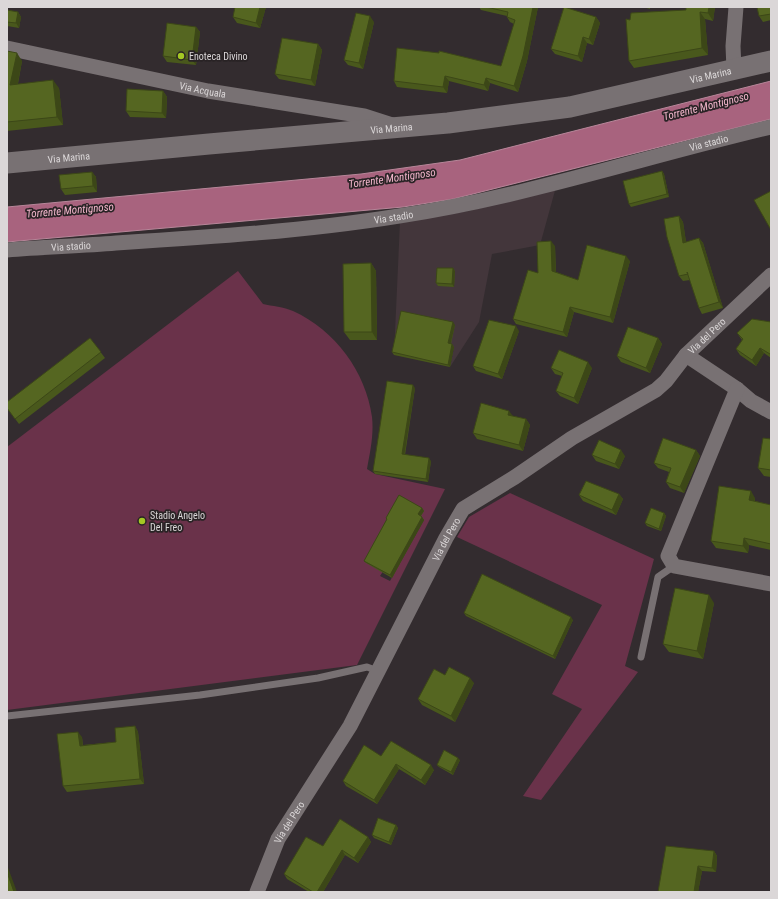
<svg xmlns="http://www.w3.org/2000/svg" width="778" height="899" viewBox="0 0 778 899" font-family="'Roboto Condensed',sans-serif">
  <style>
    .built { fill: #43363b }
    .green { fill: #6a324a; fill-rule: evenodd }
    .water { fill: #a8637e; stroke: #b78699 }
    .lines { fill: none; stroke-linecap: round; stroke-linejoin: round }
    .service { stroke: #787173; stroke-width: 7 }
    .minor { stroke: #787173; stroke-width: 15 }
    .secondary { stroke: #787173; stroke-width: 21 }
    .wall { fill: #49581c }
    .shaded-wall { fill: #3c4717 }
    .building { fill: #556621; stroke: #3c4717 }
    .poi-dot { fill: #a4c824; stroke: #292325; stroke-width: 1.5 }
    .labels { text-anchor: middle; stroke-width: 3.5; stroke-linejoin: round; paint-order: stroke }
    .poi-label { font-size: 10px; fill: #dbd7d8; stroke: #292325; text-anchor: start }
    .street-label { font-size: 10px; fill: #dbd7d8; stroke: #292325 }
    .water-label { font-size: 11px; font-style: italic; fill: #f4b7cd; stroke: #292325 }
  </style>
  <rect width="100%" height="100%" fill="#332c2f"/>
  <path class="built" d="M556 187 540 245 492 254 479 322 450 367 454 347 394 355 400 222 469 211 532 195Z"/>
  <g class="green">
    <path d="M238 271 263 304C272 306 284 307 293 311 335 330 366 372 372 417 374 435 370 452 367 469L375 474 445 489 357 665 7 710V447ZM423 511 420 517 424 520 390 581 380 576Z"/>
    <path d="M510 493 654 559 625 666 638 672 541 800 523 796 582 709 552 694 602 605 457 537 469 517Z"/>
  </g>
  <path class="water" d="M771 81V119L453 199 403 207 7 242V207L361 174 460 160Z"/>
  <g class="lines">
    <g class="service">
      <path d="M641 657 658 577 674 566"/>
      <path d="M7 716 200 695 318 678 367 667 378 671"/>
    </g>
    <g class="minor">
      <path id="s1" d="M7 48 208 91 364 116 392 125"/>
      <path d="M734 69 733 46 736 7"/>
      <path id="s2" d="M7 250C43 247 80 246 116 243 211 237 306 231 399 216 525 197 647 156 771 127"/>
      <path d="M686 355 737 389 751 401 771 412"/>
      <path d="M737 389 668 556 674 566 771 584"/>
      <path id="s3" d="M257 892 278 839 350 726 446 538 463 509 515 477 572 438 656 390 666 381 686 355 771 275"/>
    </g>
    <path class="secondary" id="s4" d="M7 163 209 144 448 123 570 107 771 61"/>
  </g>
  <g class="wall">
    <path d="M266 7 260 28 237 23 233 17Z"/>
    <path d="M479 7H538L527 61 518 92 490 83 488 91 449 81 447 93 397 87 394 81 501 66 514 24 510 22 507 17V16L481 10Z"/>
    <path d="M643 7H650V9Z"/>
    <path d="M715 7 713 21 705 19 708 55 634 68 629 61 630 20 686 10Z"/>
    <path d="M771 7V20L763 22 759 16Z"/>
    <path d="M7 10 18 12 21 17 19 28 7 26Z"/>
    <path d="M596 17 600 23 593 45 587 43 582 62 555 54 551 49Z"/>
    <path d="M374 22 363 69 348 65 344 60Z"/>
    <path d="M196 27 200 32 196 65 167 62 163 56Z"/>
    <path d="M318 44 322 50 315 86 279 79 275 74Z"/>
    <path d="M7 51 22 61 18 84 59 88 63 125 7 131Z"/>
    <path d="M163 91 167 97 166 118 130 117 126 111Z"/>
    <path d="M662 171 664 174 669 197 631 207 629 204Z"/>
    <path d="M92 172 96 177 97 192 65 195 61 189Z"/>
    <path d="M679 216 683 222 686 242 699 238 703 243 723 308 702 314 699 308 690 280 683 281 679 276Z"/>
    <path d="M555 246 556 272 578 280 630 261 613 323 574 312 567 337 516 324 513 319 538 273Z"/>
    <path d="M371 263 376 271 377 340H350L344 332Z"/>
    <path d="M453 268 455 271 454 287 438 286 436 283Z"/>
    <path d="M771 322V358L764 353 756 366 740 355 736 349 742 340 737 333Z"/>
    <path d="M455 325 451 344H452L454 347 450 367 394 355 392 352Z"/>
    <path d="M519 331 502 379 476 371 473 366Z"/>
    <path d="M90 338 105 358 19 424 7 408Z"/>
    <path d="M658 338 662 344 650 373 621 362 617 356Z"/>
    <path d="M551 368H592L578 404 560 396 556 391 562 376 555 374Z"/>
    <path d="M415 388 405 455 431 461 428 482 375 474 373 471Z"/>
    <path d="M513 416 526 419 530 425 523 451 477 439 473 433Z"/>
    <path d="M771 439V477L764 476 758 468Z"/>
    <path d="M696 450 700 456 684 493 670 488 666 482 669 472 658 468 654 463Z"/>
    <path d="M592 455 625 456 619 469 596 461Z"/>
    <path d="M619 494 623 499 616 515 583 501 579 495Z"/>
    <path d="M755 498V501L771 505V550L749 545 748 553 716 548 711 541Z"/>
    <path d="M422 508 424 511 421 516 424 520 392 578 366 563 364 561 387 519 386 518Z"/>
    <path d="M664 513 666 516 661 531 647 526 645 523Z"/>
    <path d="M714 603 703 659 669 652 663 644Z"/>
    <path d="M464 613 573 620 555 659 466 616Z"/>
    <path d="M445 675 474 683 455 722 422 705 418 699Z"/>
    <path d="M135 726 138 732 144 784 67 792 63 786 82 737 83 745 116 742Z"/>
    <path d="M381 756 434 770 425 785 399 769 377 804 346 786 343 781Z"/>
    <path d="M460 760 453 775 439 767 437 765Z"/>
    <path d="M396 825 398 828 391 845 374 838 372 835Z"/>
    <path d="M368 837 371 842 358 863 345 855 323 892H309L287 879 284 874 323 846Z"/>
    <path d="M714 851 717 856 716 872 702 871 698 892H658Z"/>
  </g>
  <g class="shaded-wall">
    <path d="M260 7H266L260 28 256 23Z"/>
    <path d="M533 7H538L527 61 518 92 514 86Z"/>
    <path d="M709 7H715L713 21 708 13Z"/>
    <path d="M18 12 21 17 19 28 16 23Z"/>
    <path d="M700 12 705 19 708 55 702 48Z"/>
    <path d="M370 16 374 22 363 69 359 63Z"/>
    <path d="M596 17 600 23 593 45 589 39Z"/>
    <path d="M196 27 200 32 196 65 192 60Z"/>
    <path d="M583 37 587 43 582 62 578 56Z"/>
    <path d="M318 44 322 50 315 86 311 80Z"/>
    <path d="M17 53 22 61 16 93 10 85Z"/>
    <path d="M445 76 449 81 447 93 443 87Z"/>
    <path d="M486 78 490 83 488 91 484 85Z"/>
    <path d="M53 80 59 88 63 125 57 117Z"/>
    <path d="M163 91 167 97 166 118 162 113Z"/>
    <path d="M662 171 664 174 669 197 667 194Z"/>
    <path d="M92 172 96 177 97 192 93 186Z"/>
    <path d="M679 216 683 222 687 248 683 243Z"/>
    <path d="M699 238 703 243 723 308 719 302Z"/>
    <path d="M551 241 555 246 556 276 552 271Z"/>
    <path d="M626 256 630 261 613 323 610 317Z"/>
    <path d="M371 263 376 271 377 340 372 332Z"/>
    <path d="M453 268 455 271 454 287 452 284Z"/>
    <path d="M570 307 574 312 567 337 563 332Z"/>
    <path d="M453 322 455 325 450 346 448 343Z"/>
    <path d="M516 326 519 331 502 379 498 374Z"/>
    <path d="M658 338 662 344 650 373 646 368Z"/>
    <path d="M452 344 454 347 450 367 448 365Z"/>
    <path d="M760 348 764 353 756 366 752 360Z"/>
    <path d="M588 362 592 368 578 404 574 398Z"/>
    <path d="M413 385 415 388 404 457 402 454Z"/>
    <path d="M509 411 513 416 508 415Z"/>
    <path d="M526 419 530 425 523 451 519 445Z"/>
    <path d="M621 450 625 456 619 469 615 464Z"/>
    <path d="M696 450 700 456 684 493 680 487Z"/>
    <path d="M429 458 431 461 428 482 426 479Z"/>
    <path d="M751 491 755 498 754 507 749 500Z"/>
    <path d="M619 494 623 499 616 515 612 510Z"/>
    <path d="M422 508 424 511 420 517 418 514Z"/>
    <path d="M664 513 666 516 661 531 659 529Z"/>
    <path d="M422 517 424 520 392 578 390 575Z"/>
    <path d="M744 538 749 545 748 553 743 546Z"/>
    <path d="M709 595 714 603 703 659 697 651Z"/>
    <path d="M571 617 573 620 555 659 553 656Z"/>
    <path d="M470 678 474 683 455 722 451 716Z"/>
    <path d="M135 726 138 732 144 784 140 779Z"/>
    <path d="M78 732 82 737 83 751 80 746Z"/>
    <path d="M458 758 460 760 453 775 451 772Z"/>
    <path d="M396 764 399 769 377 804 374 800Z"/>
    <path d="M431 765 434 770 425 785 421 780Z"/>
    <path d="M396 825 398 828 391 845 389 842Z"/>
    <path d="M368 837 371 842 358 863 354 858Z"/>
    <path d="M342 850 345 855 323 892H317Z"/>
    <path d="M714 851 717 856 716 872 712 868Z"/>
    <path d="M7 865 17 892H14L7 872Z"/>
    <path d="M698 866 702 871 698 892H694Z"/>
  </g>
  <g class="building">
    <path d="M235 7H260L256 23 233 17Z"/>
    <path d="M486 7H533L523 56 514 86 486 78 484 85 445 76 443 87 394 81 397 48 439 53V51L501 66 515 20 507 17 508 12Z"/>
    <path d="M564 7 596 17 589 39 583 37 578 56 551 49Z"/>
    <path d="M686 7H709L708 13 700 12 702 48 629 61 626 19 630 20 631 13 686 10Z"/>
    <path d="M757 7H771V14L759 16Z"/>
    <path d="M7 10 18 12 16 23 7 22Z"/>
    <path d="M356 13 370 16 359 63 344 60Z"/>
    <path d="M167 23 196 27 192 60 163 56Z"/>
    <path d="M282 38 318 44 311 80 275 74Z"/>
    <path d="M7 51 17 53 10 85 53 80 57 117 7 122Z"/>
    <path d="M127 89 163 91 162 113 126 111Z"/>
    <path d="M662 171 667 194 629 204 623 181Z"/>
    <path d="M92 172 93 186 61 189 59 175Z"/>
    <path d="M771 191V230L754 200Z"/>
    <path d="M679 216 683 243 699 238 719 302 699 308 687 272 688 274 679 276 667 237 664 219Z"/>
    <path d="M551 241 552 271 578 280 587 245 626 256 610 317 570 307 563 332 513 319 528 270 538 273 537 242Z"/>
    <path d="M371 263 372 332H344L343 264Z"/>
    <path d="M437 268H453L452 284 436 283Z"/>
    <path d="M401 311 453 322 448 343 452 344 448 365 392 352Z"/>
    <path d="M752 319 771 322V353L770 354 760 348 752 360 736 349 743 339 737 333Z"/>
    <path d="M489 320 516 326 498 374 473 366Z"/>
    <path d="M628 327 658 338 646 368 617 356Z"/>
    <path d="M90 338 101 352 15 419 7 408V402Z"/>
    <path d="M559 350 588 362 574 398 556 391 563 373 551 368Z"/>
    <path d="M387 381 413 385 402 454 429 458 426 479 373 471Z"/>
    <path d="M481 403 509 411 508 415 526 419 519 445 473 433Z"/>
    <path d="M663 438 696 450 680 487 666 482 671 468 654 463Z"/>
    <path d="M763 438 771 439V470L758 468Z"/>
    <path d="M599 440 621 450 615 464 592 455Z"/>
    <path d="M586 481 619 494 612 510 579 495Z"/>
    <path d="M719 486 751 491 749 500 771 505V544L744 538 743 546 711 541Z"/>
    <path d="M399 495 422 508 418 514 422 517 390 575 364 561 387 519 386 518Z"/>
    <path d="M651 508 664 513 659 529 645 523Z"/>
    <path d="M482 574 571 617 553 656 464 613Z"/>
    <path d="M675 588 709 595 697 651 663 644Z"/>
    <path d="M449 667 470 678 451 716 418 699 434 669 445 675Z"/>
    <path d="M135 726 140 779 63 786 57 734 78 732 80 746 116 742 115 728Z"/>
    <path d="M391 741 431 765 421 780 396 764 374 800 343 781 364 745 381 756Z"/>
    <path d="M444 750 458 758 451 772 437 765Z"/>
    <path d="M378 818 396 825 389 842 372 835Z"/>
    <path d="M340 819 368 837 354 858 342 850 317 892H313L284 874 306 837 323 846Z"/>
    <path d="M666 846 714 851 712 868 698 866 694 892H658Z"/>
    <path d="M7 872 14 892H7Z"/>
  </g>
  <g class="poi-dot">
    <circle cx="181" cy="56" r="4"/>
    <circle cx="142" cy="521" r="4"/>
  </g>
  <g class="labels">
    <g class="poi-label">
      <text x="189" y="60">Enoteca Divino</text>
      <text x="150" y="519">Stadio Angelo<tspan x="150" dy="12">Del Freo</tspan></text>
    </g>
    <g class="street-label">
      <text dy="4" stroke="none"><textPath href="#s4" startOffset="710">Via Marina</textPath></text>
      <text dy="4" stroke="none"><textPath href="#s1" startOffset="200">Via Acquala</textPath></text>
      <text dy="4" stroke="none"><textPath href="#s4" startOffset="386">Via Marina</textPath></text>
      <text dy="4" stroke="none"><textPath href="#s2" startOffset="712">Via stadio</textPath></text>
      <text dy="4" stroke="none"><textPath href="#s4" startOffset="62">Via Marina</textPath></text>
      <text dy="4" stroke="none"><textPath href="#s2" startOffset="388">Via stadio</textPath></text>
      <text dy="4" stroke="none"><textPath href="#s2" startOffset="64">Via stadio</textPath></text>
      <text dy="4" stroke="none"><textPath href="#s3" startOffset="737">Via del Pero</textPath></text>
      <text dy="4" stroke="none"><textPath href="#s3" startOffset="401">Via del Pero</textPath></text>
      <text dy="4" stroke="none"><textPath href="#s3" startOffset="77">Via del Pero</textPath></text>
    </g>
    <g class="water-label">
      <text transform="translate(706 106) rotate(-14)" y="4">Torrente Montignoso</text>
      <text transform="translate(392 178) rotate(-8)" y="4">Torrente Montignoso</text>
      <text transform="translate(70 210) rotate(-5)" y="4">Torrente Montignoso</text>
    </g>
  </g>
  <rect width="778" height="899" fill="none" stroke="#dbd7d8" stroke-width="16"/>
</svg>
